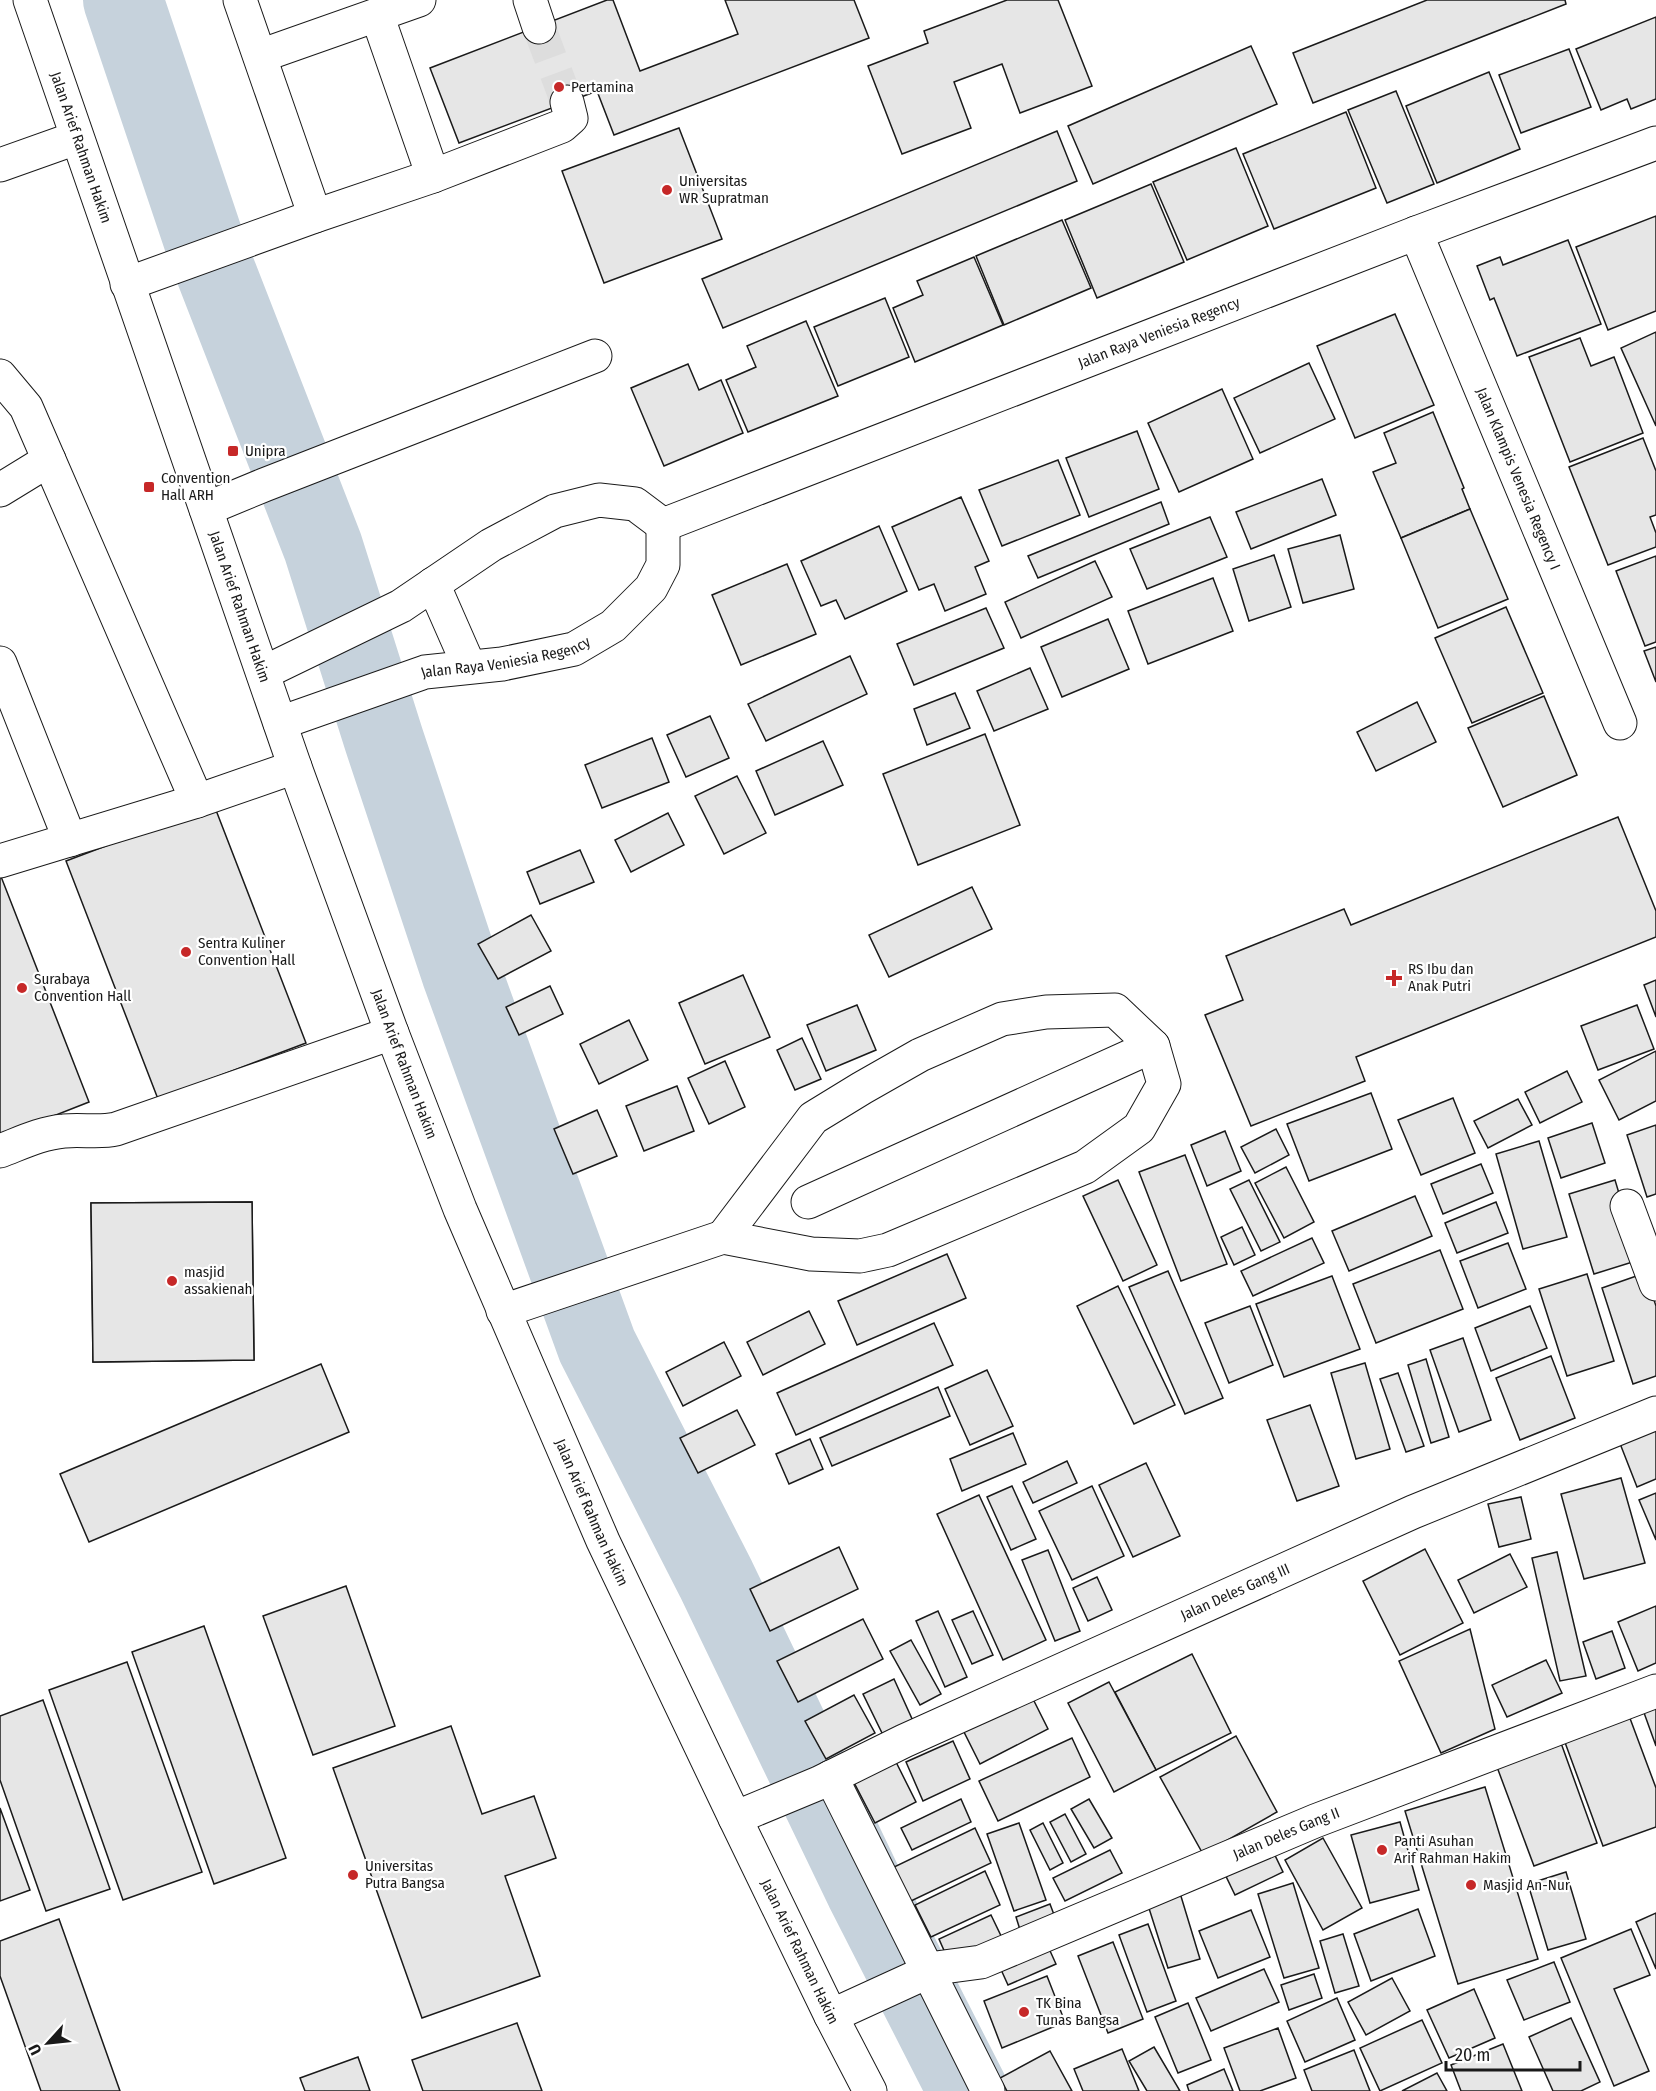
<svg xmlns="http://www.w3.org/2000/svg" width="1656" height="2091" viewBox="0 0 1656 2091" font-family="'Fira Sans Condensed',sans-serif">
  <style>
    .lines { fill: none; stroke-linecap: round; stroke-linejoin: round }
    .river { stroke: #c6d2dc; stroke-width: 80 }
    .building { fill: #e6e6e6; stroke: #1a1a1a; stroke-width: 1.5 }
    .minor-tunnel { stroke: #ddd; stroke-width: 33; stroke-dasharray: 33 16; stroke-linecap: butt }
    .minor-casing { stroke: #1a1a1a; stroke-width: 35 }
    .major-casing { stroke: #1a1a1a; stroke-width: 35 }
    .minor { stroke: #fff; stroke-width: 33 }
    .major { stroke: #fff; stroke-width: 33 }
    .poi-dot { fill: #c62828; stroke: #fff; stroke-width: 2 }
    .labels { text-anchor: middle; stroke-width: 4.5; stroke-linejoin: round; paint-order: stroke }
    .poi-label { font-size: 15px; fill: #1a1a1a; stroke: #fff; text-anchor: start }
    .street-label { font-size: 15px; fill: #1a1a1a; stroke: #fff }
  </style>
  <rect width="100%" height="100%" fill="#fff"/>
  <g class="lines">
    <path class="river" d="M123 0 205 244 323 547 384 740 461 972 597 1346 716 1579 865 1889 968 2091"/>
  </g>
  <g class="building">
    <path d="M607 0H613L640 71 738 34 725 0H854L869 38 614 135 597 91 459 143 430 68Z"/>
    <path d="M1007 0H1058L1092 86 1020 113 1002 64 954 82 971 128 902 154 868 66 928 43 924 31Z"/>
    <path d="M1427 0H1565L1566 4 1313 103 1293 53Z"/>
    <path d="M1656 17V99L1631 109 1627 99 1601 110 1576 49Z"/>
    <path d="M1251 46 1277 104 1093 184 1068 126Z"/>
    <path d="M1569 49 1591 107 1521 133 1499 75Z"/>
    <path d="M1489 72 1520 149 1437 183 1406 106Z"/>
    <path d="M1396 91 1434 184 1387 203 1348 110Z"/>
    <path d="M1346 112 1376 188 1274 229 1243 154Z"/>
    <path d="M679 128 722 239 604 283 562 171Z"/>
    <path d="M1057 131 1077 181 723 328 702 279Z"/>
    <path d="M1236 148 1268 226 1187 260 1153 182Z"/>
    <path d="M1151 184 1184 262 1097 298 1065 220Z"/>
    <path d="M1656 216V311L1608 330 1576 247Z"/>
    <path d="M1062 220 1091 288 1004 325 976 256Z"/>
    <path d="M1568 240 1601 324 1517 356 1494 298 1490 300 1477 266 1500 257 1503 265Z"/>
    <path d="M974 257 1003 325 915 362 893 308 923 295 917 281Z"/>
    <path d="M885 298 909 357 838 386 814 327Z"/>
    <path d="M1395 314 1434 405 1355 438 1317 346Z"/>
    <path d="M806 321 838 396 748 432 726 380 756 367 747 346Z"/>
    <path d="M1656 332V426L1621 348Z"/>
    <path d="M1580 338 1591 366 1614 357 1643 433 1570 462 1529 357Z"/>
    <path d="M1309 363 1335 419 1260 453 1234 398Z"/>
    <path d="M688 364 699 390 721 380 743 433 664 466 631 388Z"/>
    <path d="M1222 389 1253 459 1179 492 1148 423Z"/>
    <path d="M1433 412 1464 488 1462 489 1470 509 1401 538 1373 472 1396 463 1384 433Z"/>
    <path d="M1137 431 1159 489 1089 517 1066 458Z"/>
    <path d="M1643 438 1656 471V515L1650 517 1656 533V547L1608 565 1569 467Z"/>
    <path d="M1058 460 1080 515 1002 546 979 490Z"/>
    <path d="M1322 479 1336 515 1251 549 1236 512Z"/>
    <path d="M961 497 989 561 975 567 986 594 945 611 934 584 919 590 892 527Z"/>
    <path d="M1161 502 1169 524 1038 578 1028 556Z"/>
    <path d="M1470 509 1508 599 1438 628 1401 538Z"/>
    <path d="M1210 517 1227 557 1147 589 1130 549Z"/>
    <path d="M879 526 907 591 845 619 836 600 821 606 801 561Z"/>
    <path d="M1340 535 1354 589 1303 603 1288 549Z"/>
    <path d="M1274 555 1291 607 1249 621 1233 569Z"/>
    <path d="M1656 556V642L1645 646 1616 571Z"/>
    <path d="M1095 561 1112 597 1021 638 1005 602Z"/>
    <path d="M787 564 816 634 741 665 712 595Z"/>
    <path d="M1213 578 1233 631 1148 664 1128 611Z"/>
    <path d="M1506 607 1543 693 1472 723 1435 638Z"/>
    <path d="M986 608 1004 648 914 685 897 644Z"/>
    <path d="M1108 619 1129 669 1062 697 1041 647Z"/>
    <path d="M1656 647V682L1644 651Z"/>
    <path d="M850 656 867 694 766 741 748 704Z"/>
    <path d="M1030 668 1048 709 994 731 977 691Z"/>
    <path d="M955 693 970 728 927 745 914 709Z"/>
    <path d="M1544 696 1577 775 1503 807 1468 728Z"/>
    <path d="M1417 702 1436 742 1376 771 1357 732Z"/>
    <path d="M710 716 729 758 686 777 667 735Z"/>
    <path d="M985 734 1020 825 918 865 883 774Z"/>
    <path d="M652 738 669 782 602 808 585 765Z"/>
    <path d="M823 741 843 785 775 815 756 771Z"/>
    <path d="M737 776 766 833 724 854 695 796Z"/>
    <path d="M214 805 306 1043 158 1099 66 861Z"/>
    <path d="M668 813 684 845 631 872 615 840Z"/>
    <path d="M1618 817 1656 911V937L1356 1057 1365 1081 1251 1126 1205 1015 1243 1000 1226 956 1344 909 1351 925Z"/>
    <path d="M580 850 594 882 540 904 527 872Z"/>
    <path d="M0 874 89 1102 0 1137Z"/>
    <path d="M972 887 992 929 889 977 869 935Z"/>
    <path d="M531 915 551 951 498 979 478 944Z"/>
    <path d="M743 975 770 1037 705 1064 679 1003Z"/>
    <path d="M1656 980V1017L1644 985Z"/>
    <path d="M550 986 563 1014 519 1035 506 1007Z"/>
    <path d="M857 1005 876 1050 826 1071 807 1025Z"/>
    <path d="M1637 1005 1654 1049 1598 1070 1581 1026Z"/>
    <path d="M629 1020 648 1060 599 1084 580 1044Z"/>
    <path d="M802 1038 821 1079 795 1090 777 1050Z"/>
    <path d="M1656 1051V1101L1619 1120 1599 1080Z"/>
    <path d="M725 1061 745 1107 709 1124 688 1078Z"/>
    <path d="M1567 1071 1582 1102 1540 1123 1525 1092Z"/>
    <path d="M677 1086 694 1131 644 1151 626 1106Z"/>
    <path d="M1371 1093 1392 1149 1309 1181 1287 1124Z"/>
    <path d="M1453 1098 1475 1153 1421 1175 1398 1120Z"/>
    <path d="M1518 1099 1532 1125 1488 1148 1474 1121Z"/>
    <path d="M597 1110 617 1156 573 1174 554 1129Z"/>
    <path d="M1592 1123 1605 1163 1561 1178 1548 1138Z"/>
    <path d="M1656 1125V1194L1647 1197 1627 1135Z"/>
    <path d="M1276 1129 1289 1155 1255 1173 1241 1147Z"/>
    <path d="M1225 1131 1241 1171 1207 1186 1191 1145Z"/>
    <path d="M1539 1141 1567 1237 1523 1249 1496 1154Z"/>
    <path d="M1185 1155 1227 1264 1181 1281 1139 1172Z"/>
    <path d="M1481 1164 1493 1193 1443 1214 1431 1184Z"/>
    <path d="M1286 1167 1314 1222 1284 1238 1255 1183Z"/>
    <path d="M1118 1180 1157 1265 1123 1281 1083 1196Z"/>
    <path d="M1249 1180 1280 1242 1261 1251 1230 1189Z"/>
    <path d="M1615 1180 1639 1260 1594 1274 1569 1194Z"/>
    <path d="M1415 1196 1432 1236 1349 1271 1332 1231Z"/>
    <path d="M252 1202 254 1360 93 1362 91 1203Z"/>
    <path d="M252 1202 254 1360 93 1362 91 1203Z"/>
    <path d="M1496 1202 1508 1233 1457 1253 1445 1223Z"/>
    <path d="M1242 1227 1255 1255 1234 1265 1221 1237Z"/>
    <path d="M1312 1238 1324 1263 1253 1296 1241 1271Z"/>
    <path d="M1508 1243 1526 1289 1478 1308 1460 1261Z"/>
    <path d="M1440 1250 1463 1309 1376 1343 1353 1284Z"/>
    <path d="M947 1254 966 1298 857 1345 838 1301Z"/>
    <path d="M1168 1271 1223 1398 1185 1414 1129 1287Z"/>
    <path d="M1645 1273 1656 1306V1376L1633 1384 1602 1288Z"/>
    <path d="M1587 1274 1614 1361 1567 1376 1539 1289Z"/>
    <path d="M1332 1276 1360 1349 1284 1377 1256 1304Z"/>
    <path d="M1118 1286 1175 1405 1134 1424 1077 1306Z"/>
    <path d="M1250 1306 1273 1365 1229 1383 1205 1323Z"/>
    <path d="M1530 1306 1547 1348 1491 1371 1475 1328Z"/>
    <path d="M809 1311 825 1344 763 1375 747 1342Z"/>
    <path d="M934 1323 953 1365 796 1435 777 1393Z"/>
    <path d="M1463 1338 1491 1420 1459 1432 1430 1350Z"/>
    <path d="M724 1342 741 1376 683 1406 666 1372Z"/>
    <path d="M1551 1356 1575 1418 1520 1440 1496 1378Z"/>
    <path d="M1426 1359 1449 1437 1431 1443 1408 1365Z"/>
    <path d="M1365 1363 1390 1449 1356 1459 1331 1373Z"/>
    <path d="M321 1364 349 1432 89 1542 60 1474Z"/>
    <path d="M987 1370 1013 1426 970 1445 945 1389Z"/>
    <path d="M1398 1373 1424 1446 1406 1452 1380 1379Z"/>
    <path d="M938 1387 950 1416 832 1466 820 1438Z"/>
    <path d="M1310 1405 1339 1486 1297 1501 1267 1420Z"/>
    <path d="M737 1410 755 1445 698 1473 680 1438Z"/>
    <path d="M1656 1426V1479L1637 1487 1619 1441Z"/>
    <path d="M1013 1433 1026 1464 962 1491 950 1459Z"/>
    <path d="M810 1439 823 1469 789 1484 776 1454Z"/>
    <path d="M1067 1461 1077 1483 1033 1503 1023 1482Z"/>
    <path d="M1146 1463 1180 1536 1133 1557 1099 1485Z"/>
    <path d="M1621 1478 1645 1563 1584 1579 1561 1494Z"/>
    <path d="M1012 1486 1036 1539 1011 1550 987 1497Z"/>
    <path d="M1092 1486 1124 1556 1072 1580 1039 1511Z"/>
    <path d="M1656 1493V1540L1639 1500Z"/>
    <path d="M979 1495 1046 1640 1003 1660 937 1514Z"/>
    <path d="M1521 1497 1531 1539 1499 1547 1488 1504Z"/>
    <path d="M839 1547 858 1589 770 1631 750 1589Z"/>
    <path d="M1425 1549 1463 1623 1400 1655 1363 1581Z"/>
    <path d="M1048 1550 1080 1631 1055 1641 1022 1560Z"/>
    <path d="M1557 1552 1586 1676 1560 1681 1532 1558Z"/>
    <path d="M1510 1554 1527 1587 1474 1613 1458 1580Z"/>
    <path d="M1097 1577 1112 1610 1088 1621 1073 1588Z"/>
    <path d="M346 1586 395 1726 313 1755 263 1616Z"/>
    <path d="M1656 1606V1663L1638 1671 1618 1622Z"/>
    <path d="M938 1611 967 1677 945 1687 916 1621Z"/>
    <path d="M973 1611 993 1655 972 1664 952 1620Z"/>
    <path d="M863 1619 883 1659 798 1702 777 1661Z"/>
    <path d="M204 1626 286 1858 214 1884 132 1652Z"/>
    <path d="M1470 1629 1495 1729 1441 1753 1399 1661Z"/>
    <path d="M1612 1631 1625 1668 1596 1679 1583 1642Z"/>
    <path d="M911 1640 941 1694 920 1705 890 1651Z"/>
    <path d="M1192 1654 1231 1733 1156 1770 1115 1692Z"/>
    <path d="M1546 1660 1562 1693 1507 1717 1492 1685Z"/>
    <path d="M127 1662 202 1872 123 1900 49 1690Z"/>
    <path d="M894 1679 913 1721 883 1735 863 1694Z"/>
    <path d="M1109 1682 1156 1770 1114 1792 1068 1703Z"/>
    <path d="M854 1695 875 1733 826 1759 805 1721Z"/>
    <path d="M1031 1695 1048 1729 980 1764 963 1730Z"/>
    <path d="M43 1700 110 1889 46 1911 0 1780V1716Z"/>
    <path d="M1656 1705V1746L1643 1710Z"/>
    <path d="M1628 1713 1656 1788V1827L1603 1846 1563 1737Z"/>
    <path d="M451 1726 482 1814 534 1796 556 1858 505 1876 540 1976 422 2018 333 1768Z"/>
    <path d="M1236 1736 1277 1812 1203 1854 1160 1777Z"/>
    <path d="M1072 1738 1090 1777 998 1821 979 1781Z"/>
    <path d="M953 1741 970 1779 923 1801 906 1762Z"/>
    <path d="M1561 1743 1597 1843 1534 1866 1497 1767Z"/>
    <path d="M891 1752 916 1802 875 1823 849 1773Z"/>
    <path d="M1485 1787 1538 1959 1458 1984 1405 1811Z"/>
    <path d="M961 1799 971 1822 912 1850 901 1828Z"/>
    <path d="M1089 1799 1112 1838 1094 1848 1071 1809Z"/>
    <path d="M0 1808 30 1890 0 1901Z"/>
    <path d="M1065 1814 1086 1854 1071 1862 1050 1822Z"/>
    <path d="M1400 1822 1419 1890 1370 1903 1351 1835Z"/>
    <path d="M1019 1823 1046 1900 1014 1911 987 1834Z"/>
    <path d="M1043 1823 1063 1863 1050 1870 1030 1830Z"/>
    <path d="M975 1828 991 1863 911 1901 894 1867Z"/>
    <path d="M1323 1838 1362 1908 1323 1930 1285 1860Z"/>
    <path d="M1270 1845 1283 1872 1235 1895 1222 1868Z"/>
    <path d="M1110 1850 1122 1873 1065 1901 1053 1878Z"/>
    <path d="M985 1871 1000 1905 931 1937 915 1905Z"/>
    <path d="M1566 1872 1586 1939 1548 1950 1528 1884Z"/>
    <path d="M1293 1883 1319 1968 1284 1978 1258 1894Z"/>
    <path d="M1180 1893 1200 1959 1168 1968 1147 1902Z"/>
    <path d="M1050 1904 1056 1920 1021 1933 1016 1917Z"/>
    <path d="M1418 1909 1435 1956 1371 1981 1354 1934Z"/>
    <path d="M1251 1910 1270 1957 1218 1978 1199 1931Z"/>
    <path d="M1656 1913V1969L1636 1922Z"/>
    <path d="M991 1915 1003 1940 950 1964 939 1939Z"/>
    <path d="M59 1919 120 2091H41L0 1976V1941Z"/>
    <path d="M1148 1924 1176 2001 1147 2012 1119 1935Z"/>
    <path d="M1631 1929 1650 1975 1614 1989 1649 2071 1614 2086 1561 1958Z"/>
    <path d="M1343 1934 1359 1986 1335 1993 1320 1941Z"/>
    <path d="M1046 1942 1056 1964 1008 1985 998 1963Z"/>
    <path d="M1113 1942 1143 2019 1108 2033 1078 1956Z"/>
    <path d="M1554 1962 1570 2002 1524 2020 1507 1980Z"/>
    <path d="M1264 1969 1279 2002 1211 2031 1196 1998Z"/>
    <path d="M1314 1974 1322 1998 1289 2010 1281 1985Z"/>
    <path d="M1047 1976 1065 2022 1002 2048 984 2001Z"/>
    <path d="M1392 1978 1410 2011 1366 2035 1348 2002Z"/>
    <path d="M1474 1989 1495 2038 1449 2058 1427 2010Z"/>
    <path d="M1337 1998 1355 2040 1305 2062 1287 2021Z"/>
    <path d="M1188 2003 1211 2060 1178 2073 1155 2017Z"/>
    <path d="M1571 2018 1600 2082 1581 2091H1553L1529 2037Z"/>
    <path d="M1422 2020 1442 2063 1380 2091 1360 2048Z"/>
    <path d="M517 2023 542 2091H423L412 2060Z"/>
    <path d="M1278 2028 1296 2078 1260 2091H1240L1224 2048Z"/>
    <path d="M1503 2044 1522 2091H1461L1451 2065Z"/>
    <path d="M1154 2047 1180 2091H1147L1129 2061Z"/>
    <path d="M1122 2049 1139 2091H1083L1074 2069Z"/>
    <path d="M1354 2050 1370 2091H1312L1304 2070Z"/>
    <path d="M1050 2051 1072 2091H1007L1000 2078Z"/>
    <path d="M358 2057 370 2091H305L300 2078Z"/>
    <path d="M1224 2069 1233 2091H1189L1187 2085Z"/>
    <path d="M1437 2073 1447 2091H1402Z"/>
  </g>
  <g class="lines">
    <path class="minor-tunnel" d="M539 27 567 102"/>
    <g class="minor-casing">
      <g id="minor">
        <path d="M240 0 315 216"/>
        <path d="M530 0 539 27"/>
        <path d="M377 15 433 176"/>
        <path d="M260 56 419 0"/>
        <path d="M0 165 76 138"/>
        <path id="s1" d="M1416 233 1620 723"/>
        <path d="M127 284 315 216 433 176 562 126 571 118 567 102"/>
        <path d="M0 376 26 407 197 801"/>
        <path d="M0 490 49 460"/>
        <path d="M206 509 264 485 595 356"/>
        <path id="s2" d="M663 525 1416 233 1656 143"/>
        <path d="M433 584 469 666"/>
        <path d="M0 663 70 840"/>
        <path d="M263 673 401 606 491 545 555 511 599 500 635 504 663 525"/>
        <path id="s3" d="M280 723 425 672 502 664 574 649 613 626 651 588 663 565V525"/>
        <path d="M0 861 197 801 295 767"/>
        <path d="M1115 1010 1153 1046 1164 1084 1139 1128 1085 1167 888 1250 860 1256 811 1254 723 1237 813 1118 862 1088 920 1055 1002 1019 1046 1012Z"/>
        <path d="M0 1151C21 1143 41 1133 64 1131 82 1129 99 1133 116 1129L392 1033"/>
        <path d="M808 1202 1153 1046"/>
        <path d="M1627 1206 1656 1284"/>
        <path d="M503 1311 723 1237"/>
        <path d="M831 1777 988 2091"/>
        <path id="s4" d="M735 1818 819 1783 904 1741 1413 1512 1656 1413"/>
        <path id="s5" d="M831 2016 936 1968 981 1962 1315 1821 1656 1691"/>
      </g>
    </g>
    <g class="major-casing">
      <g id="major">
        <path id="s6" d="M30 0 295 767 392 1033 460 1209 603 1541 735 1818 831 2016 870 2091"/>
      </g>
    </g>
    <use href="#minor" class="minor"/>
    <use href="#major" class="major"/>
  </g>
  <g class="poi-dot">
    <circle cx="559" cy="87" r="6"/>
    <circle cx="667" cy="190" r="6"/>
    <rect x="227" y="445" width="12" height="12" rx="3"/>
    <rect x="143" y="481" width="12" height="12" rx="3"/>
    <circle cx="186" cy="952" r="6"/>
    <path d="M1391 969h6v6h6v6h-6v6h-6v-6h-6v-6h6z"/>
    <circle cx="22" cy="988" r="6"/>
    <circle cx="172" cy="1281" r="6"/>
    <circle cx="1382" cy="1850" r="6"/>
    <circle cx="353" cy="1875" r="6"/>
    <circle cx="1471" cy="1885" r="6"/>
    <circle cx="1024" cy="2012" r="6"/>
  </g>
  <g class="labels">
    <g class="poi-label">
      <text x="571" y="92">Pertamina</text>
      <text x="679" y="186">Universitas<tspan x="679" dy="17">WR Supratman</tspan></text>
      <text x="245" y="456">Unipra</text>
      <text x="161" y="483">Convention<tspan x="161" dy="17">Hall ARH</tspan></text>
      <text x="198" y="948">Sentra Kuliner<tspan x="198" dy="17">Convention Hall</tspan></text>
      <text x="1408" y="974">RS Ibu dan<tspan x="1408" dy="17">Anak Putri</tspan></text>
      <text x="34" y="984">Surabaya<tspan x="34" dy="17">Convention Hall</tspan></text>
      <text x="184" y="1277">masjid<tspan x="184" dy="17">assakienah</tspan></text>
      <text x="1394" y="1846">Panti Asuhan<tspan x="1394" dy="17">Arif Rahman Hakim</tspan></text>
      <text x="365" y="1871">Universitas<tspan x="365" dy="17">Putra Bangsa</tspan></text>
      <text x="1483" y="1890">Masjid An-Nur</text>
      <text x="1036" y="2008">TK Bina<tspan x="1036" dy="17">Tunas Bangsa</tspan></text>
    </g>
    <g class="street-label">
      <text dy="5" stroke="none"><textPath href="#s6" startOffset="156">Jalan Arief Rahman Hakim</textPath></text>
      <text dy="5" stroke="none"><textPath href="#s2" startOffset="532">Jalan Raya Veniesia Regency</textPath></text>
      <text dy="5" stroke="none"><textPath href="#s1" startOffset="266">Jalan Klampis Venesia Regency I</textPath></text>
      <text dy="5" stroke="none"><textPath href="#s6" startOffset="642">Jalan Arief Rahman Hakim</textPath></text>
      <text dy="5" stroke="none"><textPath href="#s3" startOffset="236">Jalan Raya Veniesia Regency</textPath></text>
      <text dy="5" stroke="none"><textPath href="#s6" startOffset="1128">Jalan Arief Rahman Hakim</textPath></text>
      <text dy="5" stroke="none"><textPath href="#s6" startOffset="1614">Jalan Arief Rahman Hakim</textPath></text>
      <text dy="5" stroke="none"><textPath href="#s4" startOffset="549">Jalan Deles Gang III</textPath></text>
      <text dy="5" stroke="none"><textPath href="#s5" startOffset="492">Jalan Deles Gang II</textPath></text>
      <text dy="5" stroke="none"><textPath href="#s6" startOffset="2100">Jalan Arief Rahman Hakim</textPath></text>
    </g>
  </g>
  <g transform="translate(48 2043) rotate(243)" stroke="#ffffff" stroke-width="4.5" paint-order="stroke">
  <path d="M0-4.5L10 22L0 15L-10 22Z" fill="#1a1a1a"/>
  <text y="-9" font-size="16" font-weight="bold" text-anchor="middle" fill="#1a1a1a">U</text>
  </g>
  <path d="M1446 2061v9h134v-9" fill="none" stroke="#1a1a1a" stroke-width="3"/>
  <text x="1455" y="2061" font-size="18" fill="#1a1a1a" stroke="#ffffff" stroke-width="4.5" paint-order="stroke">20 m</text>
</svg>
